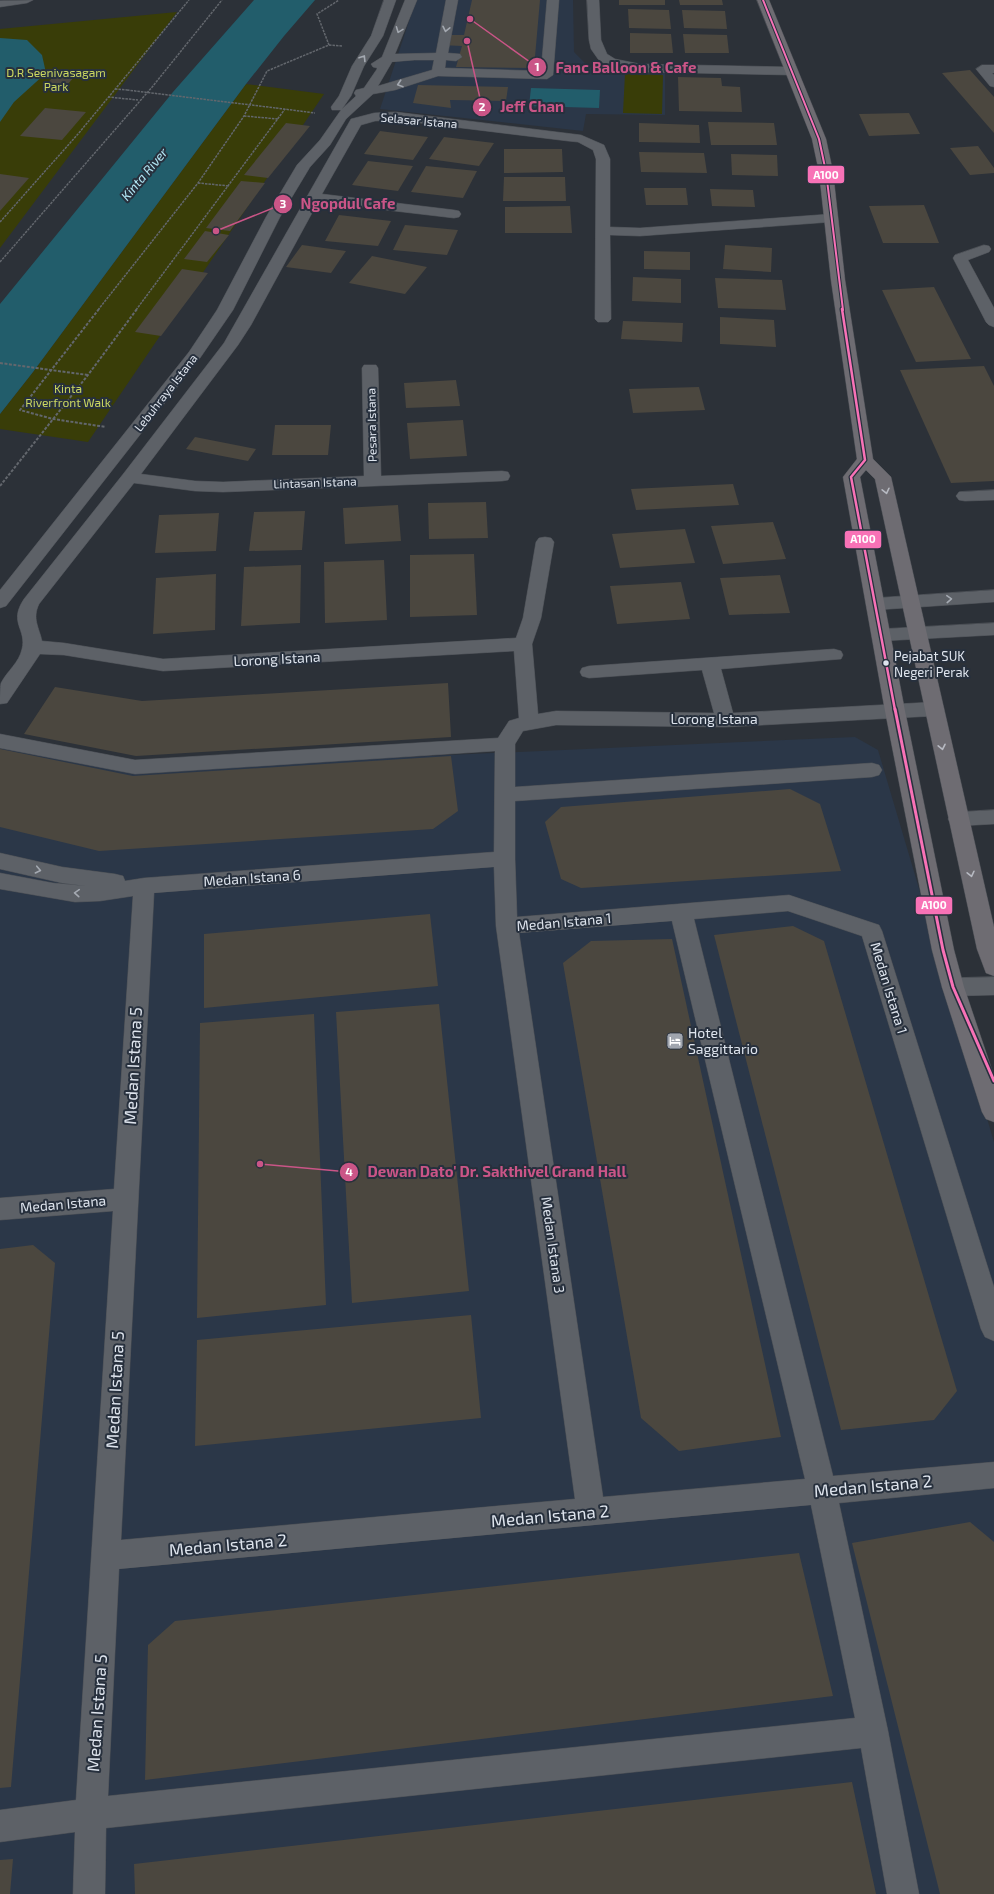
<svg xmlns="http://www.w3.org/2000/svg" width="994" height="1894" viewBox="0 0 994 1894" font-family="'Exo 2',sans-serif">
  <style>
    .built { fill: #2b3748 }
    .green { fill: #393d08 }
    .water { fill: #225d6b }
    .building { fill: #4b473f }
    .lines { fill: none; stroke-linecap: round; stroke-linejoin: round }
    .minor-casing { stroke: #4a4e54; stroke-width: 1 }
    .major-casing { stroke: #4a4e54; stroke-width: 1 }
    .path-far1 { stroke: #63676d; stroke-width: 1.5; stroke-dasharray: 2.5 1; stroke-linecap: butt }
    .path { stroke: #63676d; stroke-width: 2; stroke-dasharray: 3 1.5; stroke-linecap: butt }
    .minor { fill: #5d6167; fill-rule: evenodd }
    .major { fill: #6e6c72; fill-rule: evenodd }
    .path-bridge-far1 { stroke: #63676d; stroke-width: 1.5; stroke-dasharray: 2.5 1; stroke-linecap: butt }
    .path-bridge { stroke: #63676d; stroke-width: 2; stroke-dasharray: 3 1.5; stroke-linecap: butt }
    .bus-1-far2-casing { stroke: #27303d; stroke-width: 4 }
    .bus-1-far1-casing { stroke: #27303d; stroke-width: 5 }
    .bus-1-casing { stroke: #27303d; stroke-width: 6 }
    .bus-1-far2 { stroke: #f872b6; stroke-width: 2 }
    .bus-1-far1 { stroke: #f872b6; stroke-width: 2.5 }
    .bus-1 { stroke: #f872b6; stroke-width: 3 }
    .oneway { stroke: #a4a9b1 }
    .oneway2 { stroke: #b7bac2 }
    .bus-dot { fill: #dee4ed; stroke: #27303d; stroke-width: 1.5 }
    .labels { text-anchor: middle; stroke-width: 4; stroke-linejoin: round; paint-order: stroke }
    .far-park-label { font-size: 12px; fill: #cbd760; stroke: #27303d }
    .far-street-label { font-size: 12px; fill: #dee4ed; stroke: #27303d }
    .far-water-label { font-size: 13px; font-style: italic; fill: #b2e7f5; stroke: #27303d }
    .bus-label { font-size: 13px; fill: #dee4ed; stroke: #27303d; text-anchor: start }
    .street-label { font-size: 14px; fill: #dee4ed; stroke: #27303d }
    .poi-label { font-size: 14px; fill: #dee4ed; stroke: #27303d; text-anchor: start }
    .near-street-label { font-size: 17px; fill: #dee4ed; stroke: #27303d }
    .leader { fill: none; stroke: #ca5587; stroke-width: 1.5 }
    .callout-dot { fill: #ca5587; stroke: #27303d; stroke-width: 1.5 }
    .mark-label { font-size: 12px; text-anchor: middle; font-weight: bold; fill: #fff }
    .callout-label { font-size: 15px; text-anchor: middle; font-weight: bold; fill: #ca5587; stroke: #27303d; stroke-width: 4; stroke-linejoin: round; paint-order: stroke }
    .line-badge { stroke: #27303d; stroke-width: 1.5 }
    .badge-label { font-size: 11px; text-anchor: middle; font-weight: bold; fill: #fff }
  </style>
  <rect width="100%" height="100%" fill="#2c3138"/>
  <g class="built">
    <path d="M416 0H573L574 52 589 67 613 73H665V115L586 114 583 131 380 109Z"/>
    <path d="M855 737 878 750 994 1142V1894H0V741L133 769Z"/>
  </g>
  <g class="green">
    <path d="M177 12 0 248V29Z"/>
    <path d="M625 74 663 75 662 114 623 113Z"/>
    <path d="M246 84 324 94 88 442 0 429V414L33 372Z"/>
  </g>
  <g class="water">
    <path d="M254 0H315L284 36 246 84 33 372 0 414V304L173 92Z"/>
    <path d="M0 38 27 40 42 55 46 73 14 102 0 122Z"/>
    <path d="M531 88 600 90 599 108 529 106Z"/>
  </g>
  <g class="building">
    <path d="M472 0H540L534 68 456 67 462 46 440 45 442 35H464Z"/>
    <rect x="619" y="0" width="46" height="5"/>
    <path d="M679 0H722L723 5H680Z"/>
    <path d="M628 9 669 10 671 29 629 28Z"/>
    <path d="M682 10 725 11 727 29 684 28Z"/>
    <path d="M630 33 671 34 673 53H630Z"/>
    <path d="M683 34 727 35 729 53H685Z"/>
    <path d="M970 70 994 97V133L942 73Z"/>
    <path d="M56 73 76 75 67 85 47 84Z"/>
    <path d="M678 77 721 78 722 86 740 87 742 112 679 111Z"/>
    <path d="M418 85 508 87 506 101 450 100 451 108 413 103Z"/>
    <path d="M45 108 86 112 62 140 20 136Z"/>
    <path d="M909 113 920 134 869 136 859 114Z"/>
    <path d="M708 122 774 123 777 145H711Z"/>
    <path d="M286 123 310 126 268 178 244 175Z"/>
    <path d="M639 123 699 125 700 143 639 142Z"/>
    <path d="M380 131 403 134 428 137 413 160 364 154Z"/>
    <path d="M444 137 494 143 479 166 429 159Z"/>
    <path d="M978 146 994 168V173L970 175 950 148Z"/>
    <path d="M504 149H562L563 172 504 173Z"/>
    <path d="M639 152 704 153 707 173 641 172Z"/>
    <path d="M731 154 777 155 778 176 732 175Z"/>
    <path d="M368 161 413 166 398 191 352 185Z"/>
    <path d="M426 166 477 171 463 198 411 192Z"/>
    <path d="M0 174 29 178 0 211Z"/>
    <path d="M504 177H565L566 201H503Z"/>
    <path d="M241 181 265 183 230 231 206 228Z"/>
    <path d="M644 188H686L688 205H646Z"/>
    <path d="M710 189 753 190 755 207 712 206Z"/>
    <path d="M924 205 939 243H883L869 206Z"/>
    <path d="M570 206 572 233H505V207Z"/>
    <path d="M339 215 391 221 378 246 325 241Z"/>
    <path d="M405 225 458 230 447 255 393 250Z"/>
    <path d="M205 231 229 235 207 262 184 259Z"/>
    <path d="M302 245 346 251 331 273 286 267Z"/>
    <path d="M725 245 772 248 771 272 723 269Z"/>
    <path d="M644 251 690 252V270L644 269Z"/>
    <path d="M372 256 427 267 405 294 349 283Z"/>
    <path d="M182 269 208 273 161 336 135 332Z"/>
    <path d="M633 277 681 279V303L632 301Z"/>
    <path d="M715 278 782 280 786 310 718 308Z"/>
    <path d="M934 287 971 359 916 362 882 290Z"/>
    <path d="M720 317 774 320 776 347 720 344Z"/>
    <path d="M623 321 683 323 682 342 621 339Z"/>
    <path d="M984 366 994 386V481L951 483 900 370Z"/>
    <path d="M456 380 460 406 406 408 404 383Z"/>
    <path d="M699 387 705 410 633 413 629 389Z"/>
    <path d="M463 420 467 456 410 459 407 423Z"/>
    <path d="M275 425H331L328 455H272Z"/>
    <path d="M195 437 256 449 248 461 186 449Z"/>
    <path d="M733 484 739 505 636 510 631 489Z"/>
    <path d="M486 502 488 538 429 539 428 503Z"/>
    <path d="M398 505 401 541 345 544 343 508Z"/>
    <path d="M305 511 302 550 249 551 254 512Z"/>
    <path d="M219 513 216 551 155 553 159 515Z"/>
    <path d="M773 522 786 559 723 564 711 526Z"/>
    <path d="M685 529 695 563 620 568 612 534Z"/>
    <path d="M474 554 477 615 410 617V555Z"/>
    <path d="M384 560 387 620 325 623 324 562Z"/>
    <path d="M301 565 300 623 241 626 244 567Z"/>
    <path d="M216 574 215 630 153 634 156 578Z"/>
    <path d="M780 575 790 613 729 615 720 578Z"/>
    <path d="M681 582 690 619 617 624 610 586Z"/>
    <path d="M448 683 451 737 136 756 24 734 55 687 142 701Z"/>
    <path d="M0 749 133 776 451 756 458 811 433 829 99 851 0 827Z"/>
    <path d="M790 789 820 804 841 871 581 888 561 879 545 822 561 807Z"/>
    <path d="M430 914 438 986 204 1008V934Z"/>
    <path d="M793 926 824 941 957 1391 934 1420 841 1430 714 935Z"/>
    <path d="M672 939 781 1437 679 1451 641 1418 563 963 591 941Z"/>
    <path d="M439 1004 469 1291 352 1303 336 1012Z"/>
    <path d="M314 1014 326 1305 197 1318 200 1023Z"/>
    <path d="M33 1245 55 1263 11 1787 0 1788V1249Z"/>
    <path d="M471 1315 481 1418 195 1446 197 1340Z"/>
    <path d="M970 1522 994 1542V1894H940L852 1543Z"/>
    <path d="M799 1553 833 1696 145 1780 148 1645 175 1621Z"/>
    <path d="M852 1782 876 1894H135L134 1864Z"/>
    <path d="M13 1859 10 1894H0V1860Z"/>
  </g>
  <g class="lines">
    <g class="minor-casing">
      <g id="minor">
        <path d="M33 0 27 3 0 7V1Z"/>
        <path d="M384 0H396L383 36 364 66 351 96 342 109 356 96 354 93 356 90 364 88 377 69V68L373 67 371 64 382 57 405 0H417L395 54 436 53 446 0H458L448 53 460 54 462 57 456 61 446 60 445 68 541 71 547 0H559L553 75 547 79 438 76 395 90 373 94 346 119 330 145 310 167 280 217 233 310 200 358 6 606 0 608V590L189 352 217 310 266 217 297 165 320 140 341 110H332L331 107 339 96 352 66 371 36ZM415 60H434L432 70 378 86 392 62Z"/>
        <path d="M587 0H599L601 40 607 54 615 59 640 64 791 67 797 71 791 75 640 72 606 65 598 59 591 49 589 40Z"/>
        <path d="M982 65H994V73H992L994 75V87L990 86 976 69Z"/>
        <path d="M396 112 581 135 604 145 610 159V227L640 228 831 214 836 215 838 218 836 221 831 222 640 236 610 235 611 319 608 322H598L595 319 596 159 593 150 578 142 568 141 396 120 375 121 361 125 322 194 454 210 459 211 461 214 459 217 454 218 318 202 251 325 238 345 141 474 195 481 223 482 364 476 362 368 364 365H376L378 368 381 476 502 471 508 472 510 476 508 480 502 481 223 492 195 491 134 483 39 604C32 619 39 627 42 641L64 643 163 659 516 638 523 618 536 542 539 538 545 537 551 538 554 542 541 618 532 644 538 714 556 711 714 713 702 670 589 678 582 676 580 672 582 668 589 666 834 649 841 651 843 655 841 659 721 669 733 713 934 702 941 704 944 709 941 714 934 716 725 727 556 725 523 731 515 744V787L872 763 879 765 882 770 879 775 872 777 515 801V859L517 917 789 895 879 925 882 931 994 1287V1341L985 1337 981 1329 862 936 788 911 694 919 833 1476 994 1462V1488L839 1503 888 1731 919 1894H887L861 1748 106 1828 105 1894H73L75 1832 0 1842V1810L76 1800 113 1211 0 1220V1198L114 1189 133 896 100 901 75 902 0 889V873L53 883 86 886 62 883 0 869V853L62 867 115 874 123 876 125 881 144 878 494 852 495 751 135 774 0 748V734L135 760 498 738 509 721 519 718 514 651 163 671 64 655 40 654 7 703 0 704C0 698 0 688 1 683 7 671 19 663 22 649 27 629 8 623 24 599L124 473 224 343 351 119 374 113ZM494 867 496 926 575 1499 121 1540 154 893ZM672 921 805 1479 603 1497 519 933ZM811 1505 855 1718 108 1796 119 1569Z"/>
        <path d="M984 245 989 246 991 249 989 252 968 260 994 308V327L989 325 986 322 953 258 955 255Z"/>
        <path d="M994 490V500L965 501 959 500 956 496 959 492Z"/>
        <path d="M994 590V602L875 610 869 608 866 604 869 600 875 598Z"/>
        <path d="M994 623V635L881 641 874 639 872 635 874 631 881 629Z"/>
        <path d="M994 810V824L958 826 951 824 948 819 951 814 958 812Z"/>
        <path d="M994 977V995L953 996 945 993 942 987 945 981 953 978Z"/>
      </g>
    </g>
    <g class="major-casing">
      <path id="major" d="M757 0H769L826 139 833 172 845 280 873 459 891 477 994 927V976L986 973 977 949 875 479 866 470 860 477 905 711 954 950 964 987 994 1076V1122L986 1119 982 1112 942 987 932 950 885 711 843 477 857 459 831 280 819 172 812 139Z"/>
    </g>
    <g class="path-far1">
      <path d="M329 45 343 46"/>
      <path d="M115 89 127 90"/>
      <path d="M108 97 138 100"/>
      <path d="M276 108 315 113"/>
      <path d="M244 116 278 119"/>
      <path d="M198 183 229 186"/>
      <path d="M0 222 78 134 189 0"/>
      <path d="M0 262 153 86 222 0"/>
      <path d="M98 310 198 183 244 116 267 71 329 45 317 14 339 0"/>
      <path d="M136 310 285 109"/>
    </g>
    <g class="path">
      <path d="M99 309 20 410 53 419 106 427"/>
      <path d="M58 371 88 375"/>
      <path d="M0 486 88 375 137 309"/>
    </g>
    <use href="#minor" class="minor"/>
    <use href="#major" class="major"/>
    <path class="path-bridge-far1" d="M127 90 276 108"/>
    <path class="path-bridge" d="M0 363 58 371"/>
    <g class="bus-1-far2-casing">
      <path id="bus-1-far2" d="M763 0 819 139 826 172 843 310"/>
    </g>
    <g class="bus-1-far1-casing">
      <path id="bus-1-far1" d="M842 309 865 460 851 477 895 710"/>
    </g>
    <g class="bus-1-casing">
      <path id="bus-1" d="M895 709 943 950 953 987 994 1081"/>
    </g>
    <use href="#bus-1-far2" class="bus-1-far2"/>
    <use href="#bus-1-far1" class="bus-1-far1"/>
    <use href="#bus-1" class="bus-1"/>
  </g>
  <defs><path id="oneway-chevron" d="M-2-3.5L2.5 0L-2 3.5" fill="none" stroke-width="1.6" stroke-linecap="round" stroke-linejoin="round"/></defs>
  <g class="oneway">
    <use href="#oneway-chevron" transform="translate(446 29) rotate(102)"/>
    <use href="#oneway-chevron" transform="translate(399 30) rotate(111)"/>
    <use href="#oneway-chevron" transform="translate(363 58) rotate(-58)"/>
    <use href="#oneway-chevron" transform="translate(400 84) rotate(162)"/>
    <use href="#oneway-chevron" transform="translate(949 599) rotate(-3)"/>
    <use href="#oneway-chevron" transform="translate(38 870) rotate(12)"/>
    <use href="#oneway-chevron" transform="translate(77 893) rotate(-176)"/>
  </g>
  <g class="oneway2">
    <use href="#oneway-chevron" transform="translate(886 491) rotate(77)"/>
    <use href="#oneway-chevron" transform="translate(942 747) rotate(78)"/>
    <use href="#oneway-chevron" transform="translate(971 874) rotate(77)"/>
  </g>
  <defs>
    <g id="hotel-square" transform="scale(0.9)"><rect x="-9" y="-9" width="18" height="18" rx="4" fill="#a0a5ae" stroke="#27303d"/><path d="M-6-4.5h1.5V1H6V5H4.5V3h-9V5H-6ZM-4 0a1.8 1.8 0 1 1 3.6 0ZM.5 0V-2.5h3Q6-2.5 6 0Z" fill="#fff"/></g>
  </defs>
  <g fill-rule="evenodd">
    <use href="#hotel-square" x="675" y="1041"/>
  </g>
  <circle class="bus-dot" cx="886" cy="663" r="3.5"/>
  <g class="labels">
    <g class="far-park-label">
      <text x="56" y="77">D.R Seenivasagam<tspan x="56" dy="14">Park</tspan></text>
      <text x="68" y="393">Kinta<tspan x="68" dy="14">Riverfront Walk</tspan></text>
    </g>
    <g class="far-street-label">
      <text transform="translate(419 121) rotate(5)" y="4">Selasar Istana</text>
      <text transform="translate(166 393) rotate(-52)" y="4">Lebuhraya Istana</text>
      <text transform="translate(372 425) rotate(-91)" y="4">Pesara Istana</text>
      <text transform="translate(315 483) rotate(-2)" y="4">Lintasan Istana</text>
    </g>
    <g class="far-water-label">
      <text transform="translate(144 174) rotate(-50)" y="5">Kinta River</text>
    </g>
    <g class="bus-label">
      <text x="894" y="661">Pejabat SUK<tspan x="894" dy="16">Negeri Perak</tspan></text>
    </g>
    <g class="street-label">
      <text transform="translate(277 659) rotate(-3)" y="5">Lorong Istana</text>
      <text x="714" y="724">Lorong Istana</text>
      <text transform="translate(252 878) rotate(-4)" y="5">Medan Istana 6</text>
      <text transform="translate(564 922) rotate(-5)" y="5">Medan Istana 1</text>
      <text transform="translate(889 988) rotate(73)" y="5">Medan Istana 1</text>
      <text transform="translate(63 1204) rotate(-5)" y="5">Medan Istana</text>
      <text transform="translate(553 1245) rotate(82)" y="5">Medan Istana 3</text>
    </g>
    <g class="poi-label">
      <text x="688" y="1038">Hotel<tspan x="688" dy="16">Saggittario</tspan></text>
    </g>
    <g class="near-street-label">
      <text transform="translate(133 1066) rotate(-87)" y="6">Medan Istana 5</text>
      <text transform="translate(115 1390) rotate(-87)" y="6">Medan Istana 5</text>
      <text transform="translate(873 1486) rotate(-5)" y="6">Medan Istana 2</text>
      <text transform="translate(550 1516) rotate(-5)" y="6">Medan Istana 2</text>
      <text transform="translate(228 1545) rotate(-5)" y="6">Medan Istana 2</text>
      <text transform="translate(97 1713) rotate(-86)" y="6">Medan Istana 5</text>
    </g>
  </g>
  <path class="leader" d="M470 19L537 67M467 41L482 107M216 231L283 204M260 1164L349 1172"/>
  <g class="callout-dot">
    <circle cx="470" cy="19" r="4"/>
    <circle cx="467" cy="41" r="4"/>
    <circle cx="216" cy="231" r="4"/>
    <circle cx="260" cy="1164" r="4"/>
    <circle cx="537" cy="67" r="10"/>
    <circle cx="482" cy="107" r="10"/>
    <circle cx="283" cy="204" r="10"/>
    <circle cx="349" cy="1172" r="10"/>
  </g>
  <g class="mark-label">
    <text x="537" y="71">1</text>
    <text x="482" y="111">2</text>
    <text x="283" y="208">3</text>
    <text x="349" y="1176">4</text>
  </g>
  <g class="callout-label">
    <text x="626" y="73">Fanc Balloon &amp; Cafe</text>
    <text x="532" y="112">Jeff Chan</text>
    <text x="348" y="209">Ngopdul Cafe</text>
    <text x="497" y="1177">Dewan Dato' Dr. Sakthivel Grand Hall</text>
  </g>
  <g class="line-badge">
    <rect x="807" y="165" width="38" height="19" rx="4" fill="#f872b6"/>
    <rect x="844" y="530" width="38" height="19" rx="4" fill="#f872b6"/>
    <rect x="915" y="896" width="38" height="19" rx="4" fill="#f872b6"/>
  </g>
  <g class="badge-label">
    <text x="826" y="179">A100</text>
    <text x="863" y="543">A100</text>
    <text x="934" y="909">A100</text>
  </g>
</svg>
